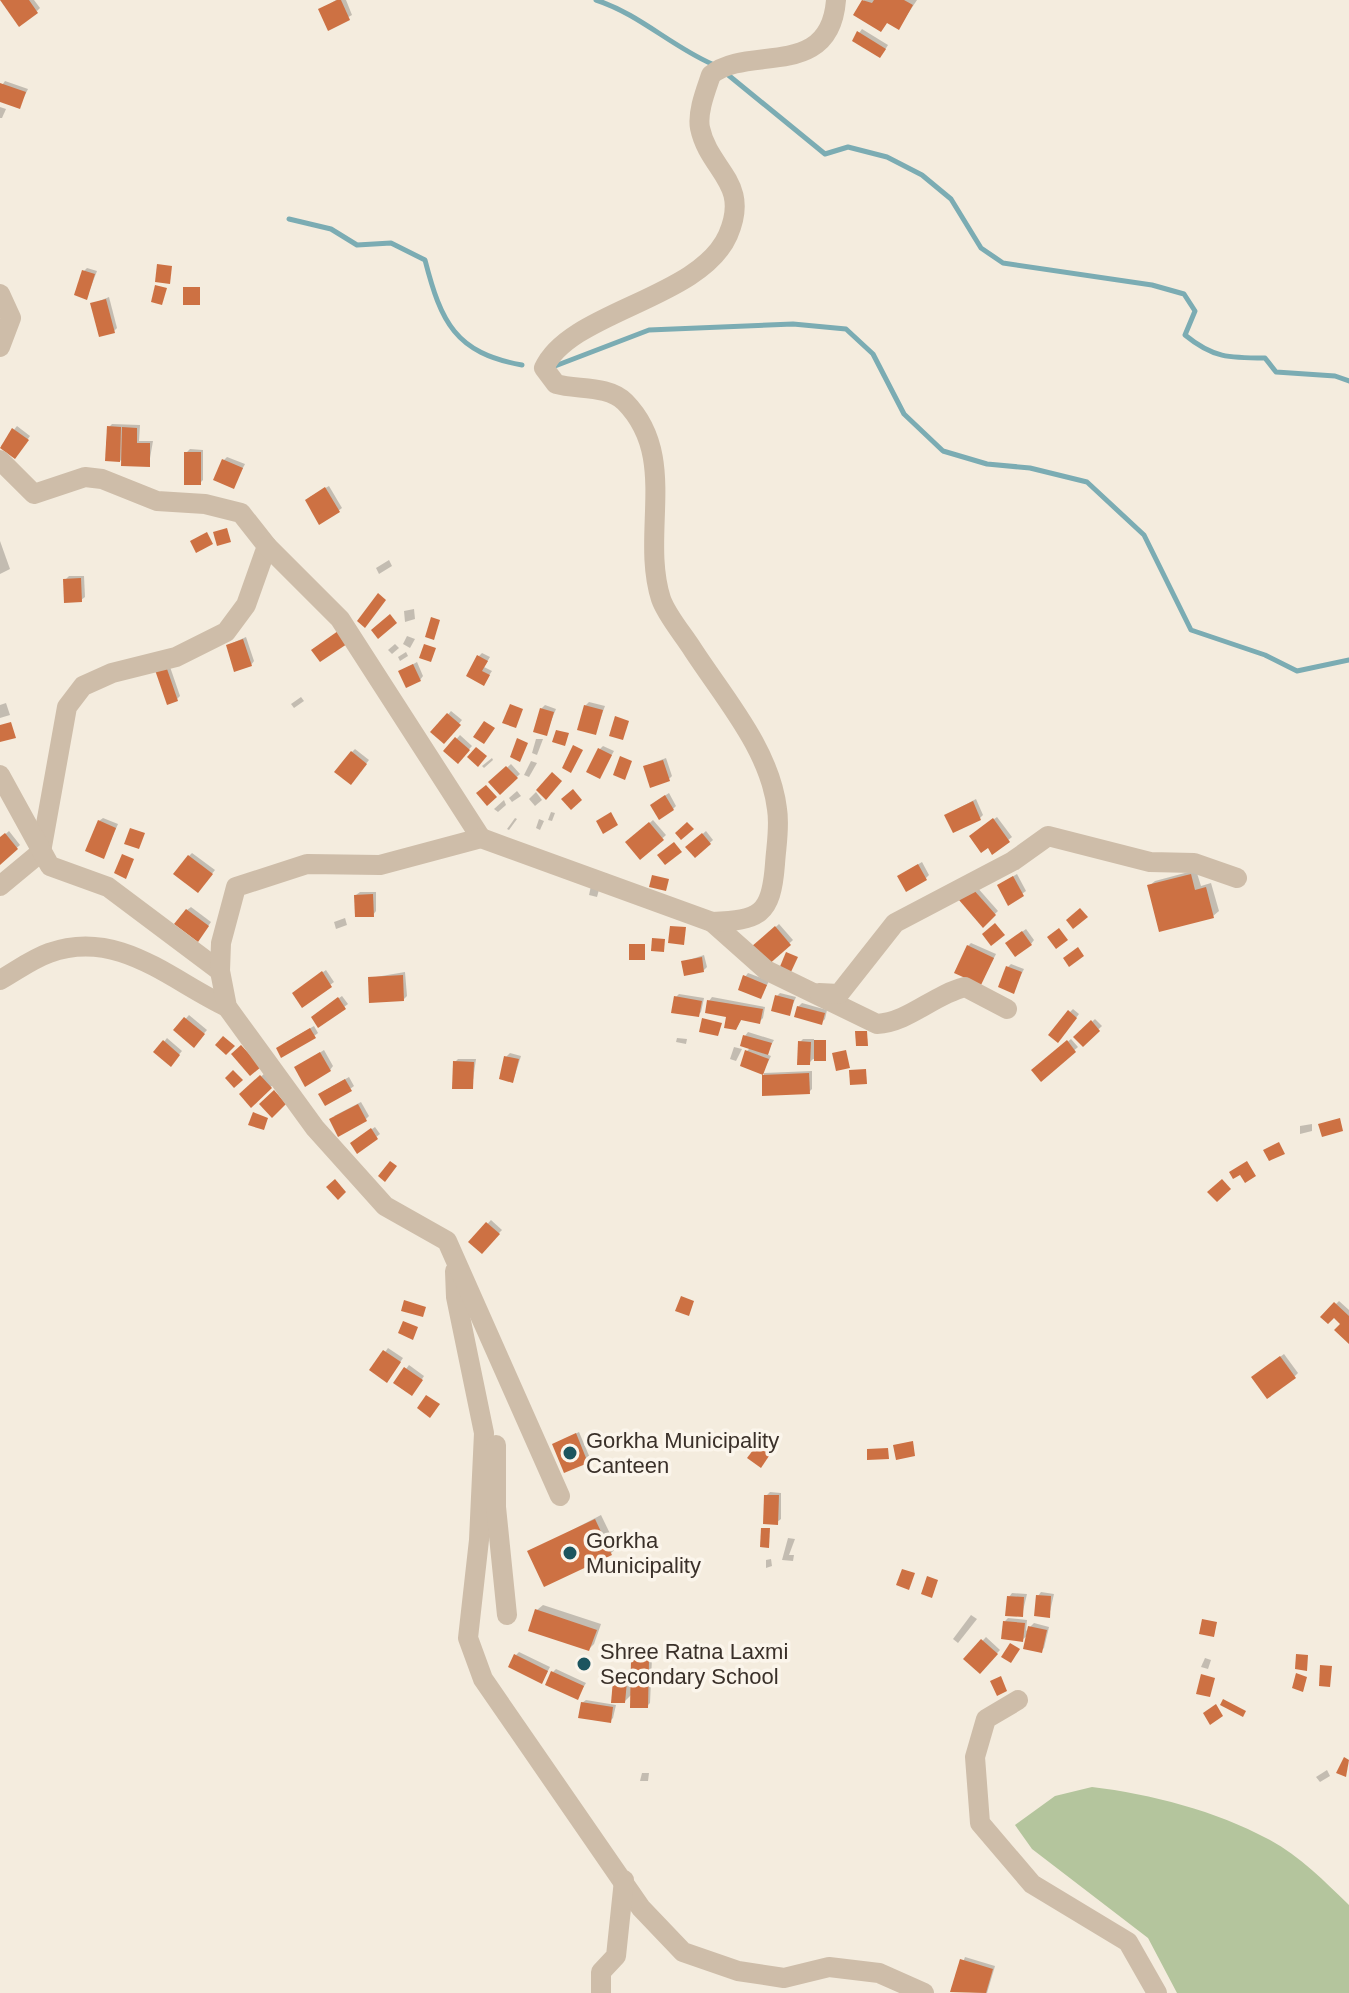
<svg xmlns="http://www.w3.org/2000/svg" width="1349" height="1993" viewBox="0 0 1349 1993" font-family="Helvetica,sans-serif">
  <style>
    .green { fill: #b4c59d }
    .shadow { fill: #0003 }
    .lines { fill: none; stroke-linecap: round; stroke-linejoin: round }
    .stream { stroke: #7bacb3; stroke-width: 5 }
    .building { fill: #cd7143 }
    .minor { stroke: #cebda9; stroke-width: 20 }
    .poi-dot { fill: #1c555f; stroke: #fbf5eb; stroke-width: 3 }
    .labels { text-anchor: middle; stroke-width: 7; stroke-linejoin: round; paint-order: stroke }
    .poi-label { font-size: 22px; fill: #3a3029; stroke: #fbf5eb; text-anchor: start }
  </style>
  <rect width="100%" height="100%" fill="#f4ecde"/>
  <path class="green" d="M1092 1787C1151 1794 1216 1811 1268 1839 1299 1855 1324 1881 1349 1905V1993H1177L1148 1938 1032 1849 1015 1825 1055 1796Z"/>
  <g class="shadow">
    <path d="M1 0H34L40 8 37 11Z"/>
    <path d="M336 0H346L352 15 329 28 320 10Z"/>
    <path d="M864 0H917L899 27 888 21 881 30 855 15Z"/>
    <path d="M862 29 888 45 883 53 854 40Z"/>
    <path d="M5 81 28 89 19 107 0 100V88Z"/>
    <path d="M0 107 6 109 2 118H0Z"/>
    <path d="M87 268 97 271 87 297 84 271Z"/>
    <path d="M109 297 117 328 114 331 92 304Z"/>
    <path d="M112 424 140 425 139 441H153L149 464 108 459 109 427Z"/>
    <path d="M17 426 30 436 18 453 1 446Z"/>
    <path d="M190 449 203 450V480L200 483 186 453Z"/>
    <path d="M227 457 245 464 233 487 224 460Z"/>
    <path d="M329 486 342 508 338 511 310 497Z"/>
    <path d="M0 541 10 569 0 574Z"/>
    <path d="M389 560 392 566 379 574 376 568Z"/>
    <path d="M69 576H84L85 597 81 600 65 580Z"/>
    <path d="M414 609 415 619 405 622 404 611Z"/>
    <path d="M407 636 415 639 410 648 403 644Z"/>
    <path d="M246 637 254 661 251 665 228 645Z"/>
    <path d="M395 644 399 648 392 654 388 650Z"/>
    <path d="M406 652 408 656 400 661 398 657Z"/>
    <path d="M482 653 490 657 484 667 492 671 484 683 479 656Z"/>
    <path d="M417 662 423 676 420 680 401 671Z"/>
    <path d="M169 664 180 696 177 699 157 671Z"/>
    <path d="M301 697 304 701 294 708 291 704Z"/>
    <path d="M589 702 605 706 595 733 585 706Z"/>
    <path d="M6 703 10 715 0 718V705Z"/>
    <path d="M545 705 556 709 546 733 541 709Z"/>
    <path d="M451 711 462 720 444 742 433 732Z"/>
    <path d="M460 735 472 746 458 762 446 751Z"/>
    <path d="M536 739H543L537 755 532 753Z"/>
    <path d="M603 746 614 751 600 776V749Z"/>
    <path d="M355 749 369 760 354 779 352 752Z"/>
    <path d="M492 758 493 760 484 768 482 766Z"/>
    <path d="M666 758 672 776 668 780 645 766Z"/>
    <path d="M531 761 537 763 529 777 524 775Z"/>
    <path d="M511 764 520 774 500 792 491 782Z"/>
    <path d="M517 791 521 796 512 802 509 798Z"/>
    <path d="M536 792 542 800 535 806 529 799Z"/>
    <path d="M669 793 676 806 673 809 655 802Z"/>
    <path d="M976 799 983 815 980 818 946 815Z"/>
    <path d="M504 800 506 805 498 812 494 809Z"/>
    <path d="M551 812 555 813 552 821 548 820Z"/>
    <path d="M997 817 1012 837 993 852 975 833Z"/>
    <path d="M103 818 118 824 104 856 99 821Z"/>
    <path d="M515 818 517 819 509 830 507 829Z"/>
    <path d="M539 819 544 821 540 830 536 828Z"/>
    <path d="M653 820 666 835 641 858 628 842Z"/>
    <path d="M9 831 20 845 0 862V839Z"/>
    <path d="M706 831 713 840 695 856 688 847Z"/>
    <path d="M192 853 215 870 201 887 189 856Z"/>
    <path d="M922 862 929 875 926 878 902 874Z"/>
    <path d="M1196 870 1201 886 1211 883 1219 911 1213 916 1149 886 1155 881Z"/>
    <path d="M1017 874 1026 891 1009 903 1002 883Z"/>
    <path d="M591 886H600L597 897 589 895Z"/>
    <path d="M976 886 998 911 983 925 961 900Z"/>
    <path d="M360 892H376V911L373 915 356 895Z"/>
    <path d="M191 907 211 922 201 936 187 910Z"/>
    <path d="M345 918 347 925 336 929 334 922Z"/>
    <path d="M779 924 793 940 768 963 754 947Z"/>
    <path d="M1026 929 1034 940 1031 944 1011 940Z"/>
    <path d="M971 943 996 954 981 983 968 946Z"/>
    <path d="M704 955 707 967 704 970 683 962Z"/>
    <path d="M1011 964 1024 969 1013 991 1008 967Z"/>
    <path d="M326 970 334 982 303 1005 298 990Z"/>
    <path d="M405 972 407 996 404 999 370 978Z"/>
    <path d="M748 973 769 981 761 997 745 977Z"/>
    <path d="M780 993 796 997 789 1014 777 996Z"/>
    <path d="M679 994 704 998 701 1012 698 1015 676 997Z"/>
    <path d="M342 996 348 1004 344 1007 316 1014Z"/>
    <path d="M712 997 765 1007 763 1018 759 1022 742 1019 736 1028 728 1015 709 1001Z"/>
    <path d="M802 1003 827 1010 825 1019 822 1022 798 1007Z"/>
    <path d="M1073 1009 1079 1014 1061 1037 1070 1012Z"/>
    <path d="M189 1015 207 1030 194 1045 176 1030Z"/>
    <path d="M1095 1019 1102 1026 1083 1044 1076 1037Z"/>
    <path d="M314 1026 318 1033 314 1036 281 1045Z"/>
    <path d="M748 1032 774 1040 766 1054 771 1056 763 1072 747 1051 751 1047 745 1036Z"/>
    <path d="M167 1038 182 1051 171 1064 156 1052Z"/>
    <path d="M677 1038 687 1039 686 1044 676 1042Z"/>
    <path d="M803 1039H814V1044L826 1040V1058L813 1059 809 1063 800 1042Z"/>
    <path d="M1071 1039 1078 1047 1041 1079 1034 1070Z"/>
    <path d="M734 1047 742 1049 736 1061 730 1059Z"/>
    <path d="M324 1050 333 1066 330 1070 300 1065Z"/>
    <path d="M510 1053 521 1056 513 1081 506 1057Z"/>
    <path d="M458 1059H476L472 1087 455 1062Z"/>
    <path d="M812 1071V1089L809 1092 764 1076V1073Z"/>
    <path d="M265 1073 274 1084 251 1105 242 1094Z"/>
    <path d="M349 1077 354 1086 350 1089 324 1091Z"/>
    <path d="M361 1102 369 1116 366 1119 334 1116Z"/>
    <path d="M1312 1124V1131L1300 1134V1126Z"/>
    <path d="M375 1127 380 1134 358 1151 356 1140Z"/>
    <path d="M491 1220 502 1230 481 1252 471 1242Z"/>
    <path d="M1339 1301 1349 1310V1341L1343 1324 1334 1315 1323 1317Z"/>
    <path d="M388 1348 403 1358 390 1377 372 1370Z"/>
    <path d="M1284 1354 1298 1373 1295 1376 1257 1374Z"/>
    <path d="M409 1365 424 1376 415 1390 406 1369Z"/>
    <path d="M579 1432 590 1458 587 1461 554 1444Z"/>
    <path d="M764 1439 775 1446 764 1462 761 1442Z"/>
    <path d="M770 1492 781 1493V1519L777 1522 766 1496Z"/>
    <path d="M601 1515 617 1548 611 1553 530 1552Z"/>
    <path d="M788 1538 795 1539 789 1555H794L793 1561 782 1560Z"/>
    <path d="M771 1559 772 1566 766 1568V1560Z"/>
    <path d="M1041 1592 1054 1594 1049 1616 1038 1596Z"/>
    <path d="M1012 1593 1027 1594 1022 1615 1009 1597Z"/>
    <path d="M543 1605 601 1624 594 1644 589 1649 537 1610Z"/>
    <path d="M971 1615 977 1619 958 1643 953 1639Z"/>
    <path d="M1008 1618 1027 1620 1026 1631 1034 1623 1049 1627 1044 1648 1041 1651 1029 1634 1022 1640 1005 1621Z"/>
    <path d="M986 1637 1000 1650 980 1671 966 1659Z"/>
    <path d="M519 1652 550 1667 544 1678 516 1655Z"/>
    <path d="M636 1657 652 1658 650 1703 647 1706 632 1694 625 1701 615 1681 618 1678H632Z"/>
    <path d="M1205 1658 1211 1660 1208 1669 1201 1667Z"/>
    <path d="M556 1669 586 1683 577 1698 553 1672Z"/>
    <path d="M586 1700 616 1705 613 1718 610 1721 582 1703Z"/>
    <path d="M1327 1770 1330 1776 1320 1782 1316 1777Z"/>
    <path d="M642 1773H649L648 1781H640Z"/>
    <path d="M965 1957 995 1966 987 1993 952 1991Z"/>
  </g>
  <g class="lines">
    <g class="stream">
      <path d="M596 0C639 14 671 46 712 64"/>
      <path d="M727 74 825 154 848 147 887 157 922 175 951 199 981 248 1003 263 1152 285 1184 294 1195 311 1185 335C1213 358 1229 358 1265 358L1276 372 1335 376 1349 381"/>
      <path d="M289 219 331 229 357 245 391 243 425 260C441 322 455 353 522 365"/>
      <path d="M555 366 649 330 793 324 846 329 873 354 904 414 943 451 987 464 1030 468 1087 482 1144 535 1191 630 1265 655 1297 671 1349 660"/>
    </g>
  </g>
  <g class="building">
    <path d="M0 0H29L38 13 19 27Z"/>
    <path d="M337 0H341L350 20 328 31 318 9Z"/>
    <path d="M862 0 872 3 874 0H904L913 5 899 30 887 23 881 32 853 15Z"/>
    <path d="M857 31 886 49 880 58 852 41Z"/>
    <path d="M0 83 26 92 20 109 0 102Z"/>
    <path d="M157 264 172 266 170 284 155 282Z"/>
    <path d="M82 270 95 274 87 300 74 295Z"/>
    <path d="M155 285 167 288 162 305 151 302Z"/>
    <rect x="183" y="287" width="17" height="18"/>
    <path d="M106 299 115 333 99 337 90 303Z"/>
    <path d="M107 426 121 427 120 462 105 461Z"/>
    <path d="M122 427 137 428V443H150V467L121 466Z"/>
    <path d="M12 428 29 440 15 459 0 448Z"/>
    <rect x="184" y="452" width="17" height="33"/>
    <path d="M222 459 243 468 234 489 213 480Z"/>
    <path d="M325 487 340 512 319 525 305 500Z"/>
    <path d="M227 528 231 542 217 546 213 532Z"/>
    <path d="M207 532 213 544 196 553 190 541Z"/>
    <path d="M81 578 82 602 64 603 63 579Z"/>
    <path d="M378 593 386 600 365 628 357 621Z"/>
    <path d="M390 614 397 623 378 639 371 630Z"/>
    <path d="M431 617 440 620 434 640 425 637Z"/>
    <path d="M338 631 347 644 320 662 311 650Z"/>
    <path d="M243 639 252 666 234 672 226 645Z"/>
    <path d="M424 644 436 648 431 662 419 658Z"/>
    <path d="M477 655 488 661 482 671 490 675 484 686 466 676Z"/>
    <path d="M413 664 421 681 406 688 398 671Z"/>
    <path d="M166 666 178 701 167 705 155 670Z"/>
    <path d="M510 704 523 709 516 728 502 723Z"/>
    <path d="M584 705 603 710 596 735 577 730Z"/>
    <path d="M540 708 554 712 547 736 533 732Z"/>
    <path d="M447 713 461 725 444 744 430 732Z"/>
    <path d="M615 716 629 721 623 740 609 736Z"/>
    <path d="M484 721 495 728 484 744 473 737Z"/>
    <path d="M11 722 16 738 0 742V725Z"/>
    <path d="M556 730 569 733 565 746 552 742Z"/>
    <path d="M455 737 470 750 458 764 443 751Z"/>
    <path d="M517 738 528 743 520 762 510 757Z"/>
    <path d="M573 745 583 750 571 773 562 768Z"/>
    <path d="M476 747 487 756 478 767 467 757Z"/>
    <path d="M598 748 612 755 600 779 586 772Z"/>
    <path d="M351 751 367 764 351 785 334 772Z"/>
    <path d="M620 756 632 761 625 780 613 775Z"/>
    <path d="M663 760 670 781 650 788 643 766Z"/>
    <path d="M506 766 518 778 500 795 488 782Z"/>
    <path d="M552 772 562 781 546 800 536 790Z"/>
    <path d="M486 785 497 797 487 806 476 793Z"/>
    <path d="M573 789 582 800 571 810 561 799Z"/>
    <path d="M665 795 674 810 659 820 650 805Z"/>
    <path d="M973 801 981 820 953 833 944 815Z"/>
    <path d="M611 812 618 825 603 834 596 821Z"/>
    <path d="M993 818 1010 842 992 855 988 848 981 853 969 836Z"/>
    <path d="M98 820 116 828 104 859 85 851Z"/>
    <path d="M649 822 664 840 640 860 625 842Z"/>
    <path d="M687 822 694 829 681 840 675 833Z"/>
    <path d="M130 828 145 833 139 849 124 844Z"/>
    <path d="M5 833 18 849 0 865V837Z"/>
    <path d="M702 833 711 844 695 858 685 847Z"/>
    <path d="M674 842 682 852 665 865 657 855Z"/>
    <path d="M122 854 134 859 126 879 114 873Z"/>
    <path d="M188 855 213 874 198 893 173 874Z"/>
    <path d="M918 864 927 880 906 892 897 876Z"/>
    <path d="M1191 874 1195 890 1206 887 1214 918 1159 932 1147 885Z"/>
    <path d="M652 875 669 879 666 891 649 887Z"/>
    <path d="M1013 876 1024 896 1008 906 997 885Z"/>
    <path d="M972 888 996 915 983 928 959 900Z"/>
    <path d="M373 894 374 917H355L354 895Z"/>
    <path d="M1080 908 1088 917 1073 929 1066 920Z"/>
    <path d="M186 909 209 926 198 942 174 924Z"/>
    <path d="M995 923 1005 935 991 946 982 934Z"/>
    <path d="M670 926 686 927 684 945 668 943Z"/>
    <path d="M775 926 791 945 767 966 751 947Z"/>
    <path d="M1059 928 1068 940 1056 949 1047 937Z"/>
    <path d="M1022 931 1032 945 1015 957 1005 943Z"/>
    <path d="M652 938 665 939 664 952 651 951Z"/>
    <rect x="629" y="944" width="16" height="16"/>
    <path d="M967 945 994 958 981 985 954 973Z"/>
    <path d="M1078 947 1084 956 1069 967 1063 958Z"/>
    <path d="M786 952 798 957 790 974 779 969Z"/>
    <path d="M702 957 704 972 684 976 681 961Z"/>
    <path d="M1006 966 1022 972 1014 994 998 987Z"/>
    <path d="M322 971 332 987 302 1008 292 993Z"/>
    <path d="M403 975 404 1001 369 1003 368 977Z"/>
    <path d="M743 975 767 985 761 999 738 990Z"/>
    <path d="M775 995 794 1000 790 1016 771 1011Z"/>
    <path d="M674 996 702 1001 699 1017 671 1013Z"/>
    <path d="M338 997 346 1009 318 1028 311 1017Z"/>
    <path d="M707 1000 763 1009 760 1024 741 1020 736 1030 724 1028 726 1017 705 1013Z"/>
    <path d="M797 1006 825 1013 822 1025 794 1017Z"/>
    <path d="M1068 1010 1077 1018 1058 1043 1048 1035Z"/>
    <path d="M184 1017 205 1034 194 1048 173 1030Z"/>
    <path d="M702 1018 722 1023 718 1036 699 1032Z"/>
    <path d="M1091 1020 1100 1031 1083 1047 1073 1037Z"/>
    <path d="M310 1028 316 1038 281 1058 276 1048Z"/>
    <path d="M855 1031H867L868 1046H856Z"/>
    <path d="M743 1035 772 1043 768 1055 740 1046Z"/>
    <path d="M223 1036 235 1046 226 1055 215 1045Z"/>
    <path d="M163 1040 180 1055 171 1067 153 1052Z"/>
    <rect x="814" y="1040" width="12" height="21"/>
    <path d="M1067 1040 1076 1052 1041 1082 1031 1070Z"/>
    <path d="M798 1041 811 1042 810 1065H797Z"/>
    <path d="M241 1045 261 1067 250 1076 231 1054Z"/>
    <path d="M745 1050 769 1059 763 1075 740 1066Z"/>
    <path d="M846 1050 850 1068 836 1071 832 1053Z"/>
    <path d="M320 1052 331 1071 305 1087 294 1067Z"/>
    <path d="M504 1056 519 1059 513 1083 499 1079Z"/>
    <path d="M453 1061 474 1062 473 1089H452Z"/>
    <path d="M866 1069 867 1084 850 1085 849 1070Z"/>
    <path d="M233 1070 243 1080 234 1088 225 1078Z"/>
    <path d="M809 1073 810 1094 762 1096V1075Z"/>
    <path d="M260 1075 272 1088 251 1108 239 1094Z"/>
    <path d="M345 1079 352 1091 325 1106 318 1094Z"/>
    <path d="M274 1090 286 1104 272 1118 259 1104Z"/>
    <path d="M358 1104 367 1121 338 1137 329 1119Z"/>
    <path d="M253 1112 268 1118 264 1130 248 1125Z"/>
    <path d="M1340 1118 1343 1131 1322 1137 1318 1124Z"/>
    <path d="M371 1128 378 1139 357 1154 350 1143Z"/>
    <path d="M1279 1142 1285 1154 1269 1161 1263 1150Z"/>
    <path d="M390 1161 397 1166 385 1182 378 1176Z"/>
    <path d="M1247 1161 1256 1176 1245 1183 1240 1175 1233 1179 1229 1172Z"/>
    <path d="M335 1179 346 1192 338 1200 326 1187Z"/>
    <path d="M1222 1179 1231 1189 1217 1202 1207 1192Z"/>
    <path d="M486 1222 500 1234 482 1254 468 1242Z"/>
    <path d="M681 1296 694 1301 689 1316 675 1311Z"/>
    <path d="M404 1300 426 1307 423 1317 401 1311Z"/>
    <path d="M1334 1302 1349 1316V1344L1334 1330 1340 1324 1334 1318 1328 1324 1320 1317Z"/>
    <path d="M403 1321 418 1327 413 1340 398 1333Z"/>
    <path d="M383 1350 401 1362 387 1383 369 1370Z"/>
    <path d="M1280 1356 1296 1378 1267 1399 1251 1377Z"/>
    <path d="M404 1367 423 1380 412 1396 393 1383Z"/>
    <path d="M426 1395 440 1404 430 1418 417 1408Z"/>
    <path d="M576 1433 588 1463 564 1473 552 1444Z"/>
    <path d="M760 1441 773 1450 761 1468 747 1458Z"/>
    <path d="M913 1441 915 1456 896 1460 893 1445Z"/>
    <path d="M888 1448 889 1459 867 1460V1449Z"/>
    <path d="M764 1495H779L778 1525 763 1524Z"/>
    <path d="M595 1519 612 1555 544 1587 527 1551Z"/>
    <path d="M761 1528H770L769 1548 760 1547Z"/>
    <path d="M902 1569 915 1573 909 1590 896 1585Z"/>
    <path d="M927 1576 938 1580 932 1598 921 1594Z"/>
    <path d="M1036 1595 1051 1596 1050 1618 1034 1616Z"/>
    <path d="M1007 1596 1024 1597 1023 1617 1005 1616Z"/>
    <path d="M535 1609 597 1630 589 1651 528 1631Z"/>
    <path d="M1202 1619 1217 1622 1214 1637 1199 1634Z"/>
    <path d="M1003 1621 1025 1623 1023 1642 1001 1639Z"/>
    <path d="M1028 1626 1047 1630 1042 1653 1023 1649Z"/>
    <path d="M981 1639 998 1654 980 1674 963 1659Z"/>
    <path d="M1010 1643 1020 1649 1011 1663 1001 1657Z"/>
    <path d="M514 1654 548 1671 542 1684 508 1667Z"/>
    <path d="M1296 1654 1308 1655 1307 1671 1295 1669Z"/>
    <path d="M631 1660H649L648 1708H630Z"/>
    <path d="M1320 1665 1332 1666 1330 1687 1319 1686Z"/>
    <path d="M551 1671 584 1686 578 1700 545 1685Z"/>
    <path d="M1296 1673 1307 1677 1303 1692 1292 1688Z"/>
    <path d="M1201 1674 1215 1678 1210 1697 1196 1694Z"/>
    <path d="M1001 1676 1007 1691 997 1696 990 1681Z"/>
    <path d="M613 1680 627 1681 625 1703H611Z"/>
    <path d="M1223 1699 1246 1711 1243 1717 1220 1705Z"/>
    <path d="M581 1702 613 1707 611 1723 578 1718Z"/>
    <path d="M1216 1704 1223 1716 1210 1725 1203 1713Z"/>
    <path d="M1344 1757 1349 1760 1346 1777 1336 1773Z"/>
    <path d="M960 1959 993 1969 986 1993 950 1992Z"/>
  </g>
  <g class="lines">
    <g class="minor">
      <path d="M0 294 11 318 0 347"/>
      <path d="M0 460 34 494 85 477 102 479 157 501 205 504 241 513 267 546 246 605 226 632 176 657 112 673 83 686 67 707 41 852 0 886"/>
      <path d="M267 546 340 619 481 838"/>
      <path d="M0 775 50 866 108 887 220 971"/>
      <path d="M712 922 766 970 877 1024C909 1022 933 995 965 987L1007 1009"/>
      <path d="M0 980C16 971 32 959 49 953 118 928 170 980 227 1007"/>
      <path d="M819 993 839 994 895 923 1013 861 1048 836 1150 862 1194 863 1237 878"/>
      <path d="M455 1271 456 1297 484 1433 479 1540 468 1638 483 1679 641 1908 683 1952 738 1971 784 1978 829 1967 879 1973 924 1993"/>
      <path d="M496 1445V1507L507 1615"/>
      <path d="M560 1496 447 1241 385 1206 315 1128 227 1007 220 971 221 943 236 887 307 864 380 865 481 838 712 922C759 920 771 916 775 864 776 847 780 827 777 809 770 750 725 699 693 650 683 634 667 616 661 599 640 533 679 457 625 402 608 385 577 390 556 384L544 368C570 311 700 299 728 235 751 182 709 171 700 128 697 112 706 90 711 75 748 44 830 81 836 0"/>
      <path d="M1018 1700 986 1719 975 1757 980 1823 1032 1884 1128 1942 1157 1993"/>
      <path d="M601 1993V1972L616 1956 624 1880"/>
    </g>
  </g>
  <g class="poi-dot">
    <circle cx="570" cy="1453" r="8"/>
    <circle cx="570" cy="1553" r="8"/>
    <circle cx="584" cy="1664" r="8"/>
  </g>
  <g class="labels">
    <g class="poi-label">
      <text x="586" y="1448">Gorkha Municipality<tspan x="586" dy="25">Canteen</tspan></text>
      <text x="586" y="1548">Gorkha<tspan x="586" dy="25">Municipality</tspan></text>
      <text x="600" y="1659">Shree Ratna Laxmi<tspan x="600" dy="25">Secondary School</tspan></text>
    </g>
  </g>
</svg>
